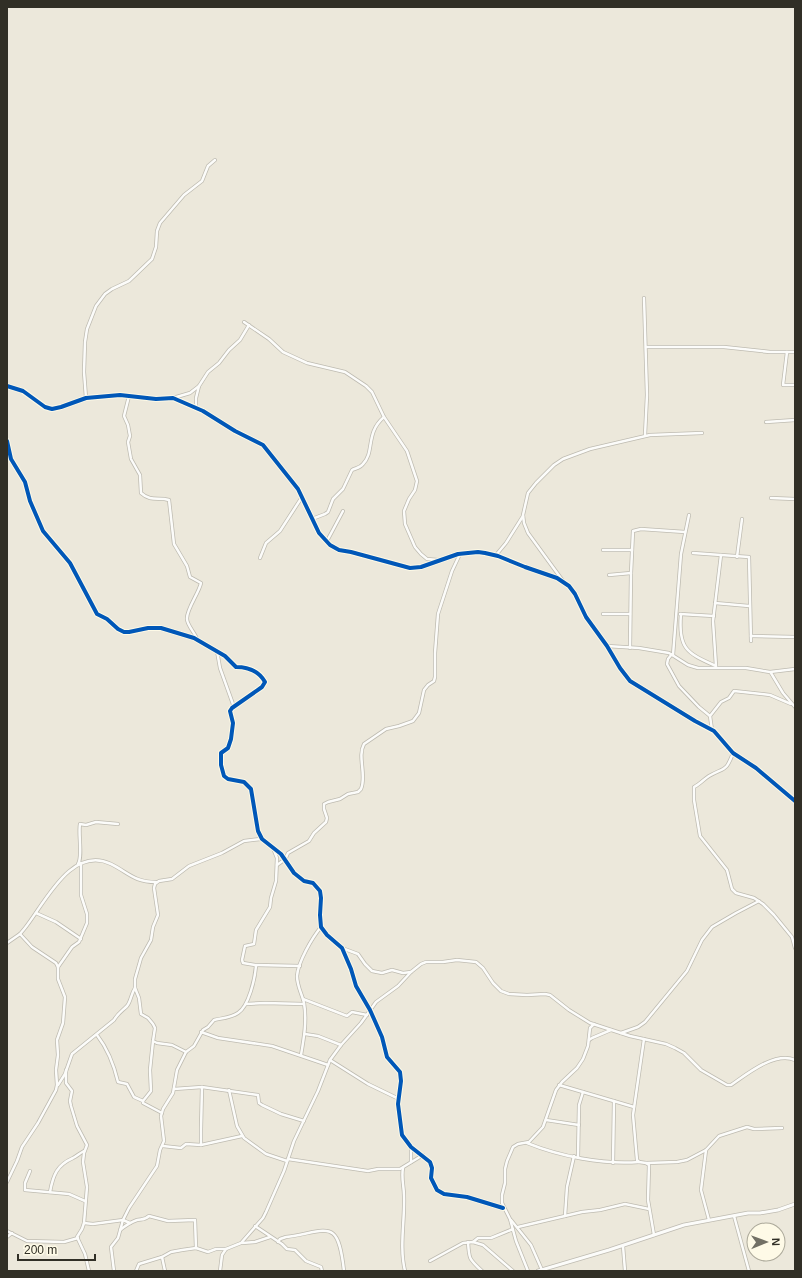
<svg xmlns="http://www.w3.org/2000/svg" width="802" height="1278" viewBox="0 0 802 1278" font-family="Helvetica,sans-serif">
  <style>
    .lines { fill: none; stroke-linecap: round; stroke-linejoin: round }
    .minor-casing { stroke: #bebbb1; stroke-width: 4 }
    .tertiary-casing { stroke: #bebbb1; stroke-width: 4.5 }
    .minor { stroke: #fcfcfa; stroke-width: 2.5 }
    .tertiary { stroke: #fcfcfa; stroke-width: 3 }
    .cycleway-casing { stroke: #fefae7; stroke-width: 6 }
    .cycleway { stroke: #0057b8; stroke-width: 4 }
  </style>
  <rect width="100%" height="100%" fill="#ece8db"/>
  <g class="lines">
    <g class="minor-casing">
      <g id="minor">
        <path d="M644 298 647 395 645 435"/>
        <path d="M244 322 269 339 283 352 307 363 345 372 366 386 372 392 384 417 407 451 417 481 415 490 409 499 404 511 405 524 415 547 421 554 427 559 438 560"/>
        <path d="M646 347H724L770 352H795"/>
        <path d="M787 352 783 385H795"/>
        <path d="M129 396 124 416 128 425 130 436 128 442 131 459 140 475 141 493C151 502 158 497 169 500L174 544 187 566 190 577 201 583C199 593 186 610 187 619 187 625 195 633 197 639"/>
        <path d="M86 398 84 372 85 342 87 329 96 306 105 294 112 289 129 281 152 259 156 247 157 231 160 223 184 195 202 181 208 166 215 160"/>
        <path d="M173 398 190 393 199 386 208 372 219 363 229 350 240 340 249 325"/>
        <path d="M196 408V398L199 386"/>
        <path d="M766 422 795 420"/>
        <path d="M7 441 11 459 25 482 30 501 43 531 70 563 97 614 107 619 118 629 124 632H129L148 628H161L194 638 225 656 236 667C248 667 259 671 265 682L262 687 232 708 230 711 233 723 231 739 228 748 221 753V765L224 776 228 779 244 782 251 789 258 831 262 839 281 854 294 873 304 881 313 883 320 891 321 898 320 915 321 927 327 935 342 948 351 969 356 986 370 1010 382 1037 387 1057 400 1072 401 1081 398 1104 402 1135 411 1147 430 1162 432 1168 431 1178 437 1190 444 1194 467 1197 503 1208"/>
        <path d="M771 498 795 499"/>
        <path d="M312 519 325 514 328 512 333 499 343 489 352 470C356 468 360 468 363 464 375 452 365 433 384 417"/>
        <path d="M327 541 343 511"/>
        <path d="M603 550H632"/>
        <path d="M693 553 749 557 751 641"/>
        <path d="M496 555 506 543 523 516"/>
        <path d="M737 557 742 519"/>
        <path d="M260 558 266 543 280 531 302 497"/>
        <path d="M609 575 631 573"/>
        <path d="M563 581 528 533 524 523 523 515 528 493 536 483 554 465 563 459 590 449 650 435 702 433"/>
        <path d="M715 603 749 606"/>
        <path d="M603 614H630"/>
        <path d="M680 614 714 616"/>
        <path d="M681 614C678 648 686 653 716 666L713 621 721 555"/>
        <path d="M751 636 795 637"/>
        <path d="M607 646 639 648 669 653 688 665 698 668H746L770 672 795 669"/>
        <path d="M630 648 631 573 633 531 641 529 685 532"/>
        <path d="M217 651 220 668 234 707"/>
        <path d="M672 654 668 659 667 664 679 686 699 707 710 716"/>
        <path d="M673 655 681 554 689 515"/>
        <path d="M771 673 783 693 795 707"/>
        <path d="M712 730 710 716 721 702 729 698 734 691 770 695 791 704"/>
        <path d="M733 753C726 772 725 767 709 776 704 779 700 784 694 787V800L700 836 727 870 732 889 736 893 754 898 763 904 774 915 792 937 795 948"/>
        <path d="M285 860 288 853 309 841 314 833 326 822 327 818 324 809V804L328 802 340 799 348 794 358 792 361 789C367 775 357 757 364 744L386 729 399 726 413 721 419 713 424 690 428 685 434 681 435 677V653L438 614 452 571 460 554"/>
        <path d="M78 864C83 857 78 834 80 824L86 825 96 822 118 824"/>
        <path d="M277 865 284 860"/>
        <path d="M36 913 56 922 81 939"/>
        <path d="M7 943 20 934 25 928C45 903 71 845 111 864 129 873 134 882 156 882"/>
        <path d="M342 948 358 954 365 964 372 971 382 973 392 970 403 973 411 972"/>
        <path d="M256 965 300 966"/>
        <path d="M58 967 72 947 79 942 87 923V914L81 895V863"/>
        <path d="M303 999 347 1016 352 1012 367 1015"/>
        <path d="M246 1004 265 1003 304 1004"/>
        <path d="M201 1032 218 1038 272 1046 328 1065"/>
        <path d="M621 1033 638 1027 645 1022 687 971 702 940 712 927 736 913 759 901"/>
        <path d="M305 1034 318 1036 341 1045"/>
        <path d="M97 1035C107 1048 114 1065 118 1082L127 1084 134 1097 143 1101"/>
        <path d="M644 1039 633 1115 637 1160 639 1162 646 1163 649 1165 648 1200 654 1235"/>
        <path d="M589 1040 592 1038 611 1030"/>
        <path d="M153 1041 150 1070 151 1091 143 1101V1103L162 1113"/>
        <path d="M186 1052 172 1045 157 1043 153 1041 155 1028 153 1024 148 1018 141 1014 139 998 135 988V979L141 958 151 940 153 927 158 915 154 888 155 884 159 881 172 879 189 866 222 853 244 841 261 839"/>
        <path d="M301 1055C304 1038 307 1020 304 1003 302 994 297 986 297 976 298 962 312 938 321 927"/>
        <path d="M330 1060 368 1084 399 1099"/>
        <path d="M66 1070V1083L72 1091 70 1101 71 1106 77 1126 87 1145 84 1153 83 1162 87 1187 84 1223 82 1229 77 1237 85 1254 89 1271"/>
        <path d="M58 1085 65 1074 72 1054 114 1020C118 1013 122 1011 127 1006 131 1001 131 994 135 988"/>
        <path d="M559 1085 634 1107"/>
        <path d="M174 1089 202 1087 258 1095 259 1103 262 1105 281 1114 304 1121"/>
        <path d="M229 1090 237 1126 244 1138 266 1154 287 1161"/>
        <path d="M546 1120 579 1125"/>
        <path d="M527 1143C559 1156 603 1165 639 1162"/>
        <path d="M201 1145V1129L202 1087"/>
        <path d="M163 1146 181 1148 186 1144 201 1145 242 1136"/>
        <path d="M706 1150 701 1190 709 1220"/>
        <path d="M578 1157 579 1105 583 1092"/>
        <path d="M288 1159 368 1171 378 1169H400L423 1155"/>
        <path d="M411 1162V1147"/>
        <path d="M613 1163 614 1101"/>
        <path d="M646 1163 677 1162 687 1160 706 1150 719 1136 747 1127 754 1129 782 1128"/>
        <path d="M403 1168C401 1178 404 1186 404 1196 405 1221 399 1246 405 1271"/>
        <path d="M30 1171 25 1183V1190L69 1194 85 1201"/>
        <path d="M7 1182 17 1161 22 1147 38 1123 56 1090 57 1085 56 1070 58 1055 57 1040 63 1023 65 997 58 979V967L56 963 32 947 20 934"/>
        <path d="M50 1192C53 1175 57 1165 73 1158 77 1156 80 1153 84 1151"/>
        <path d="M565 1216 567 1187 574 1156"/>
        <path d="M734 1216 749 1271"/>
        <path d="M511 1220 531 1245 542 1270"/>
        <path d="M84 1223 93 1224 123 1220 130 1223"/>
        <path d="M255 1226 282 1244 287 1249 295 1250 306 1261 321 1267 322 1271"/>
        <path d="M518 1227 582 1212 600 1210 625 1204 649 1209"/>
        <path d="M120 1230C125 1226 131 1222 137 1220 142 1219 145 1220 149 1216L168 1221 195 1220 196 1248"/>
        <path d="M7 1231 27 1241 64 1242 78 1238"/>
        <path d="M7 1237 12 1233"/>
        <path d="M278 1242 280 1239 286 1237C329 1231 338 1217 344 1271"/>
        <path d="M468 1242C469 1259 469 1259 482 1271"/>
        <path d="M473 1242 478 1238H491L513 1229"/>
        <path d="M242 1243 255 1242 270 1237"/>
        <path d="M623 1246 625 1271"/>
        <path d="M162 1257 165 1271"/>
        <path d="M430 1261 463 1243 473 1242 483 1245 513 1271"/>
        <path d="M114 1271 111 1247 118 1238 123 1220 129 1208 157 1166 160 1150 164 1141 161 1116 163 1109 173 1093 177 1070 186 1052 194 1046 203 1030 208 1027 214 1020C222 1018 231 1018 238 1013 249 1006 255 978 256 966L255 965 243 963 242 960 245 946 254 944 256 930 270 907 271 898 276 881 277 858 273 848"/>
        <path d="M136 1271 139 1264 162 1257 171 1252 182 1250 196 1248 208 1252 216 1249H226"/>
        <path d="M220 1271 222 1255 226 1249 241 1243 263 1218 266 1212 284 1171 294 1141 318 1091 330 1060 341 1045 361 1023 376 1002 398 986 411 972 421 964 426 962H443L457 960 476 962 483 968 493 983 501 991 509 994 527 995 545 994 550 995 569 1010 590 1023 630 1036 666 1044 675 1048 684 1053 701 1070 727 1085H731C747 1074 775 1051 795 1060"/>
        <path d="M528 1271 516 1241 510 1219 502 1203V1195L505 1183V1169L507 1161 513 1147 518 1144 529 1142 543 1127 556 1090 562 1082 577 1068 583 1059 588 1046 590 1028 594 1024"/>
      </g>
    </g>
    <g class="tertiary-casing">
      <g id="tertiary">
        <path d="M7 386 23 391 45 407 52 409 61 407 86 398 120 395 156 399 173 398 203 411 235 431 263 445 298 489 319 533 330 545 339 550 351 552 410 568 421 567 458 554 478 552 485 553 498 556 525 567 557 578 569 586 575 594 586 617 607 646 620 668 630 681 695 721 714 731 733 753 756 768 795 801"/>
        <path d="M538 1271 609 1250 684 1225 748 1213H760L778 1210 795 1204"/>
      </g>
    </g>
    <use href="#minor" class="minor"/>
    <use href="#tertiary" class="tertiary"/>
    <g class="cycleway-casing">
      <g id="cycleway">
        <path d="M7 386 23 391 45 407 52 409 61 407 86 398 120 395 156 399 173 398 203 411 235 431 263 445 298 489 319 533 330 545 339 550 351 552 410 568 421 567 458 554 478 552 485 553 498 556 525 567 557 578 569 586 575 594 586 617 607 646 620 668 630 681 695 721 714 731 733 753 756 768 795 801"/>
        <path d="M7 441 11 459 25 482 30 501 43 531 70 563 97 614 107 619 118 629 124 632H129L148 628H161L194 638 225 656 236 667C248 667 259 671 265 682L262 687 232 708 230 711 233 723 231 739 228 748 221 753V765L224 776 228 779 244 782 251 789 258 831 262 839 281 854 294 873 304 881 313 883 320 891 321 898 320 915 321 927 327 935 342 948 351 969 356 986 370 1010 382 1037 387 1057 400 1072 401 1081 398 1104 402 1135 411 1147 430 1162 432 1168 431 1178 437 1190 444 1194 467 1197 503 1208"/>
      </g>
    </g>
    <use href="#cycleway" class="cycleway"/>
  </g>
  <rect width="802" height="1278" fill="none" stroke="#312f26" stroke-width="16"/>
  <g transform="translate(766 1242) rotate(89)"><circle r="19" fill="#fefae7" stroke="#aca99a"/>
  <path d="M0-3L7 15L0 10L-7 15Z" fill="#727065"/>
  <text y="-6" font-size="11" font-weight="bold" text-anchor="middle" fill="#312f26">N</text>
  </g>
  <path d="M18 1254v6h77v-6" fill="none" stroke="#312f26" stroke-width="2"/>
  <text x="24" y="1254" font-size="12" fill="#312f26" stroke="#fefae7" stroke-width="3" paint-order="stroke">200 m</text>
</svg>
